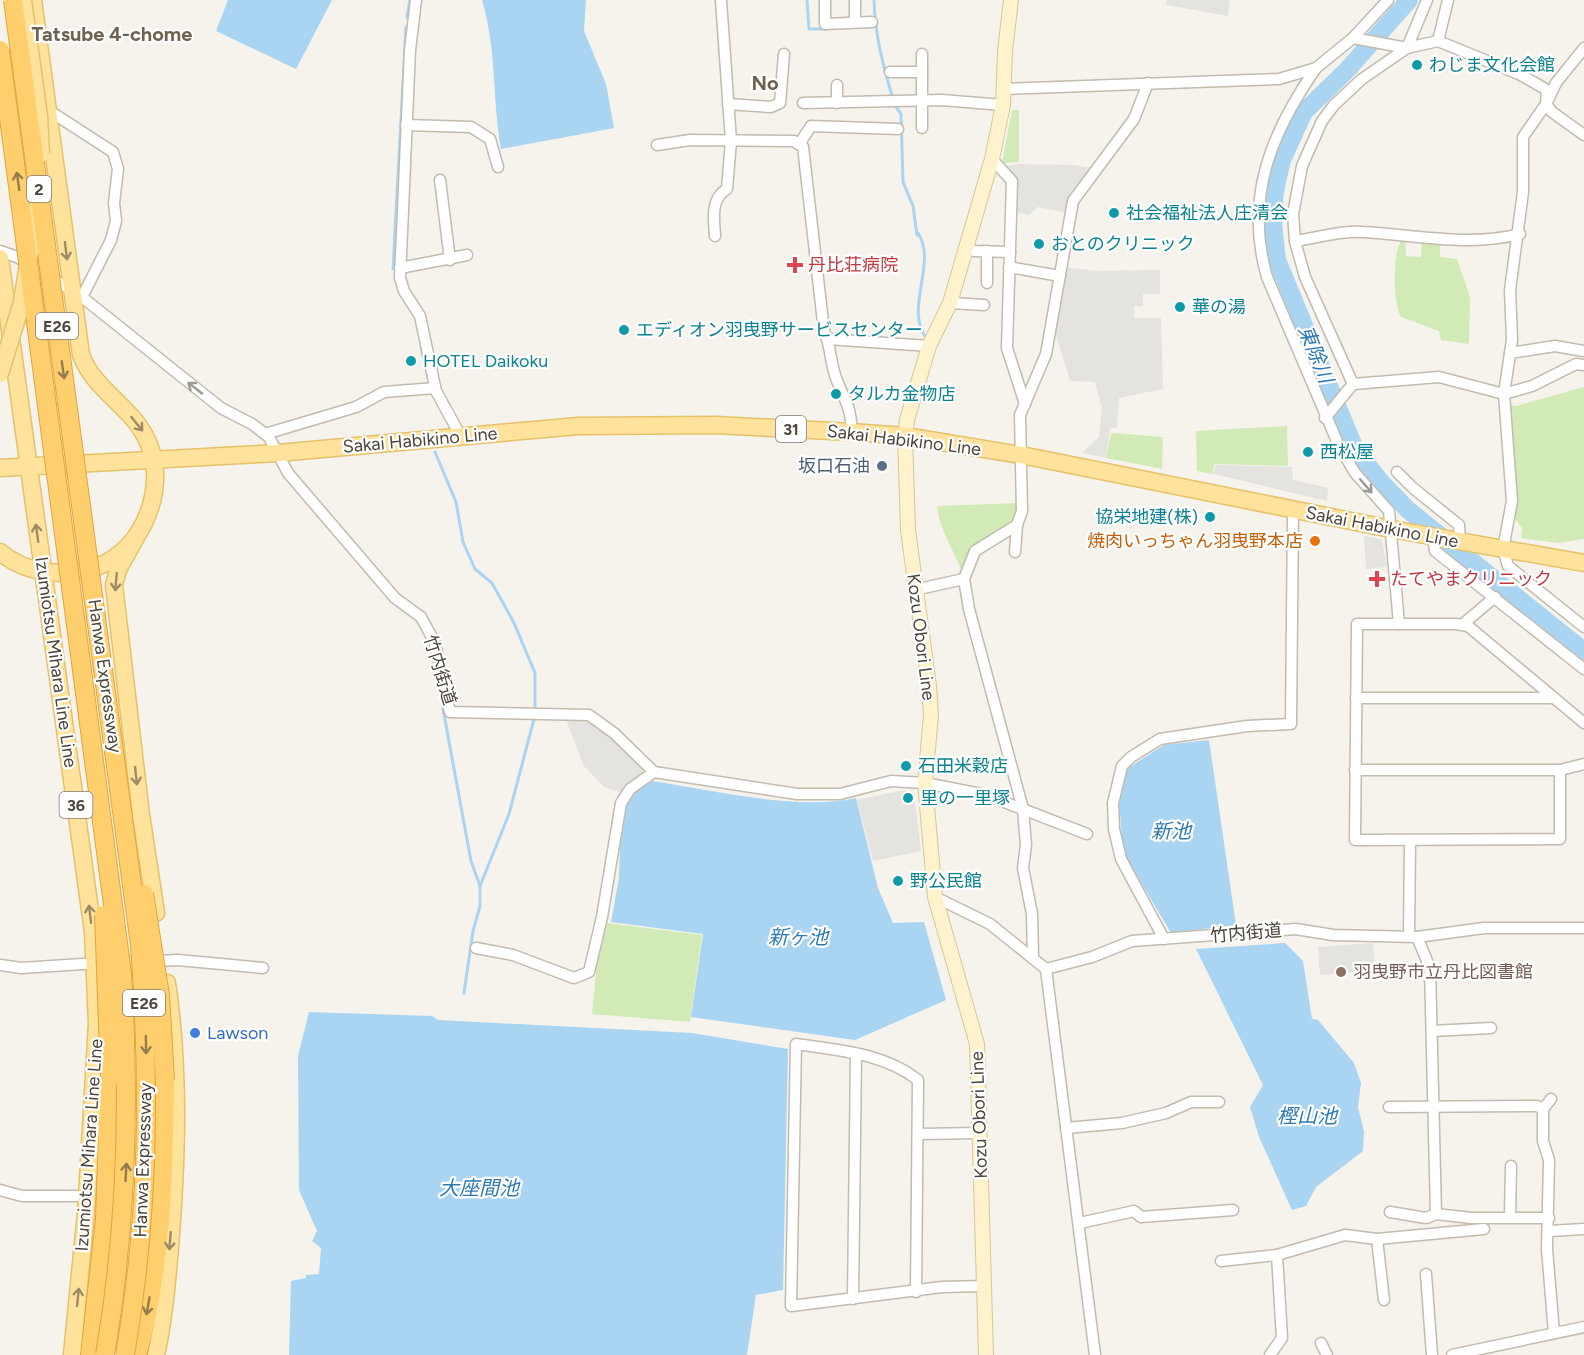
<svg xmlns="http://www.w3.org/2000/svg" width="1584" height="1355" viewBox="0 0 1584 1355" font-family="Figtree,'Noto Sans JP',sans-serif">
  <style>
    .green { fill: #d2eab5 }
    .parking { fill: #e5e3e0 }
    .water { fill: #a9d4f2 }
    .lines { fill: none; stroke-linecap: round; stroke-linejoin: round }
    .stream { stroke: #a9d4f2; stroke-width: 3 }
    .river { stroke: #a9d4f2; stroke-width: 18 }
    .street-casing { stroke: #c2bbae; stroke-width: 13 }
    .secondary-casing { stroke: #d6c79b; stroke-width: 16 }
    .primary-casing { stroke: #e6c16a; stroke-width: 19 }
    .highway-casing { stroke: #e0a43c; stroke-width: 20 }
    .street { stroke: #fff; stroke-width: 10 }
    .secondary { stroke: #fff3cd; stroke-width: 14 }
    .primary { stroke: #ffe39c; stroke-width: 16 }
    .highway { stroke: #ffcf6e; stroke-width: 18 }
    .primary-bridge-casing { stroke: #e6c16a; stroke-width: 19; stroke-linecap: butt }
    .highway-bridge-casing { stroke: #e0a43c; stroke-width: 20; stroke-linecap: butt }
    .primary-bridge { stroke: #ffe39c; stroke-width: 16 }
    .highway-bridge { stroke: #ffcf6e; stroke-width: 18 }
    .oneway { stroke: #937c4e }
    .oneway2 { stroke: #9c8c66 }
    .oneway3 { stroke: #9c9892 }
    .culture-dot { fill: #0f9aa8; stroke: #fff; stroke-width: 2 }
    .health-dot { fill: #e0444e; stroke: #fff; stroke-width: 2 }
    .service-dot { fill: #5c6f8a; stroke: #fff; stroke-width: 2 }
    .food-dot { fill: #e8710a; stroke: #fff; stroke-width: 2 }
    .education-dot { fill: #8d6e63; stroke: #fff; stroke-width: 2 }
    .shop-dot { fill: #3f7fe0; stroke: #fff; stroke-width: 2 }
    .labels { text-anchor: middle; stroke-width: 4.5; stroke-linejoin: round; paint-order: stroke }
    .shield { fill: #fff; stroke: #817c74; stroke-width: 1.5 }
    .shield-label { font-size: 16px; font-weight: bold; fill: #4b4439 }
    .culture-label { font-size: 18px; fill: #0d838f; stroke: #fff; text-anchor: start }
    .health-label { font-size: 18px; fill: #be3a42; stroke: #fff; text-anchor: start }
    .street-label { font-size: 18px; fill: #4b4439; stroke: #fff }
    .service-label { font-size: 18px; fill: #4e5e75; stroke: #fff; text-anchor: end }
    .food-label { font-size: 18px; fill: #c56008; stroke: #fff; text-anchor: end }
    .education-label { font-size: 18px; fill: #785e54; stroke: #fff; text-anchor: start }
    .shop-label { font-size: 18px; fill: #366cbe; stroke: #fff; text-anchor: start }
    .neighbourhood-label { font-size: 20px; font-weight: bold; fill: #6e6250; stroke: #fff }
    .water-label { font-size: 20px; font-style: italic; fill: #2e7ab2; stroke: #fff }
  </style>
  <rect width="100%" height="100%" fill="#f6f3ec"/>
  <g class="green">
    <path d="M1012 110H1019V162L1002 163Z"/>
    <path d="M1402 240H1405L1406 256 1421 257 1422 240 1440 244V257L1457 259 1470 297 1469 344 1441 340 1439 331 1401 317C1393 304 1392 251 1402 240Z"/>
    <path d="M1584 387V539L1558 543 1521 538 1522 528 1515 519 1513 462 1506 405 1516 406Z"/>
    <path d="M1287 426 1288 466 1214 464 1213 474 1197 471 1196 431Z"/>
    <path d="M1116 433 1163 437 1162 469 1106 458 1111 434Z"/>
    <path d="M1018 503C1019 525 1003 526 990 540 981 549 973 560 964 570H961C953 548 939 529 937 506Z"/>
    <path d="M606 923 702 935 690 1022 592 1014 597 963Z"/>
  </g>
  <g class="parking">
    <path d="M1167 0H1230L1228 16 1166 5Z"/>
    <path d="M1019 164 1072 165 1094 168 1067 213 1038 207 1029 215 1014 212 1003 166Z"/>
    <path d="M1064 267 1097 271 1160 270V294H1143V306H1134V318H1161L1163 389 1119 398 1117 427 1110 429 1106 458 1082 453 1099 437 1102 408 1095 382 1070 381 1055 332Z"/>
    <path d="M1215 465 1292 467 1293 480 1328 488 1327 501 1214 474Z"/>
    <path d="M1364 536 1382 539 1387 567 1366 569Z"/>
    <path d="M565 718 591 723 609 736 643 770 642 776 623 793 604 787 584 766Z"/>
    <path d="M904 790 907 792 904 796 907 802 915 801 921 851 873 861 857 800Z"/>
    <path d="M1373 943 1375 970 1320 975 1318 947Z"/>
  </g>
  <g class="water">
    <path d="M228 0H332L296 69 216 31Z"/>
    <path d="M482 0H586L584 31 606 84 614 128 501 149C492 98 497 50 482 0Z"/>
    <path d="M1209 740 1236 925 1171 933 1123 852 1119 799 1128 768 1164 745Z"/>
    <path d="M652 781C712 790 797 811 856 798L878 888 893 923 924 922 946 1000 855 1040 691 1017 703 934 611 922 619 878 620 847 626 805 635 791Z"/>
    <path d="M1285 943 1303 961 1312 1019 1318 1020 1354 1063 1361 1083 1358 1107 1364 1132 1363 1151 1316 1187 1306 1206 1292 1210 1259 1137 1250 1107 1263 1085 1196 949Z"/>
    <path d="M309 1012 432 1016 438 1020 692 1033 788 1049 783 1290 756 1295 747 1355H289L291 1281 306 1278V1275L319 1274 321 1248 312 1241 317 1231 299 1190 298 1056Z"/>
  </g>
  <g class="lines">
    <g class="stream">
      <path d="M807 0 809 29H826"/>
      <path d="M874 0C875 35 883 66 893 99"/>
      <path d="M407 17 410 0"/>
      <path d="M895 105 901 114 903 182 913 206 917 235 918 233C938 264 903 309 927 339"/>
      <path d="M393 269 406 27"/>
      <path d="M421 347 425 366"/>
      <path d="M435 452 456 502 463 542 475 569 492 583 514 623 535 673V709"/>
      <path d="M436 671 471 861 480 886V906L473 931 464 993"/>
      <path d="M480 886 509 814 534 719"/>
    </g>
    <path class="river" d="M1409 0 1348 69 1304 112 1282 160 1276 186 1272 214 1277 260 1355 449 1381 482 1408 510 1584 651"/>
    <g class="street-casing">
      <g id="street">
        <path d="M416 0 410 50 400 278 404 291 420 316 436 391 460 435"/>
        <path d="M825 0V24L872 22"/>
        <path d="M855 0V22"/>
        <path d="M1353 38 1407 48 1438 41 1519 74 1547 90 1546 104 1552 112 1584 135"/>
        <path d="M1438 41 1448 0"/>
        <path d="M1584 48 1556 83 1546 104 1523 137V192L1510 290 1512 340 1504 394 1512 501 1503 549 1508 566 1584 627"/>
        <path d="M1316 68C1271 133 1244 198 1267 277L1339 446 1355 473 1389 511 1399 624"/>
        <path d="M890 72H922"/>
        <path d="M1005 89 1279 79 1316 68 1353 38 1388 0"/>
        <path d="M803 103 942 100 1003 105"/>
        <path d="M837 103V85"/>
        <path d="M728 104 771 107 780 103 784 54"/>
        <path d="M48 110 113 152 118 169 114 203 116 221 111 240 82 297"/>
        <path d="M406 125 471 127 490 139 498 167"/>
        <path d="M922 128V54"/>
        <path d="M800 143 811 126 898 129"/>
        <path d="M657 145 690 140 794 141 803 147 824 331C831 346 830 362 836 378 843 397 853 410 851 432"/>
        <path d="M992 159 1012 181 1007 348 1025 404"/>
        <path d="M440 180 450 260"/>
        <path d="M715 236C714 219 710 199 727 189L731 141 721 0"/>
        <path d="M1295 241C1316 238 1342 230 1364 232 1414 235 1470 247 1520 234"/>
        <path d="M966 247 974 251 1010 252"/>
        <path d="M0 251 17 257 82 297 221 408 252 424 269 437 288 473 395 598 421 617 435 643 450 712 589 715 614 733 654 772 797 794H840L891 781 925 783 986 795 1087 834"/>
        <path d="M1009 267 1060 276"/>
        <path d="M400 268 467 255"/>
        <path d="M987 283V251"/>
        <path d="M950 303 984 305"/>
        <path d="M828 339 929 346"/>
        <path d="M1510 353 1555 346 1584 351"/>
        <path d="M1353 384 1305 277 1295 241 1293 214 1302 166 1322 121 1334 105 1362 79 1407 48 1427 0"/>
        <path d="M1325 418 1353 384 1439 377 1504 394 1532 386 1576 364 1584 365"/>
        <path d="M265 434 356 407 384 392 435 388"/>
        <path d="M1397 472 1413 488 1459 525 1460 541"/>
        <path d="M1433 537 1435 551 1584 669"/>
        <path d="M1015 552 1017 525"/>
        <path d="M964 579 975 551 1017 525 1022 511 1020 415 1046 354 1073 201 1134 119 1148 83"/>
        <path d="M914 590 964 579 969 609 1023 809 1026 845 1023 868 1032 914 1033 956"/>
        <path d="M1463 624 1495 597"/>
        <path d="M1356 698H1553"/>
        <path d="M1355 770H1560L1584 764"/>
        <path d="M1560 770V839L1355 840 1357 624H1456L1468 626 1584 723"/>
        <path d="M935 897 990 924 1046 969"/>
        <path d="M1409 936 1410 841"/>
        <path d="M1417 937 1430 968 1436 1214"/>
        <path d="M1164 939 1121 859 1114 829 1113 803 1122 766 1131 757 1160 739 1247 726 1291 724 1293 510"/>
        <path d="M476 948 513 955 574 978 589 972 602 917 621 803 630 789 654 772"/>
        <path d="M117 963 178 960 263 968"/>
        <path d="M0 965 21 968 98 963"/>
        <path d="M1046 969 1092 957 1132 941 1296 929 1333 935 1417 937 1484 928H1584"/>
        <path d="M1046 969 1095 1355"/>
        <path d="M1432 1031 1491 1028"/>
        <path d="M1551 1099 1543 1109V1141L1549 1160 1547 1249 1554 1333"/>
        <path d="M1389 1107 1537 1106 1543 1109"/>
        <path d="M1066 1128 1122 1123 1166 1113 1191 1102H1219"/>
        <path d="M918 1134 979 1133"/>
        <path d="M0 1190 22 1196H87"/>
        <path d="M1390 1212 1426 1218 1436 1214 1471 1218H1549"/>
        <path d="M1510 1217 1511 1166"/>
        <path d="M1080 1223 1134 1211 1141 1217 1233 1210"/>
        <path d="M1549 1231 1584 1229"/>
        <path d="M1377 1239 1384 1300"/>
        <path d="M1221 1261 1277 1255"/>
        <path d="M1426 1274 1432 1355"/>
        <path d="M916 1292 918 1080C884 1053 837 1050 796 1044L791 1306 942 1287 984 1286"/>
        <path d="M853 1299 856 1054"/>
        <path d="M1321 1343 1327 1355"/>
        <path d="M1270 1355 1282 1338 1277 1255 1345 1235 1377 1239 1484 1229"/>
        <path d="M1452 1355 1584 1327"/>
      </g>
    </g>
    <g class="secondary-casing">
      <path id="secondary" d="M986 1355 977 1044 935 897 925 783 931 715 929 686 908 530 905 436 907 420 929 346 950 303 992 159 1003 105 1005 51 1011 0"/>
    </g>
    <g class="primary-casing">
      <g id="primary">
        <path d="M0 258 93 932 97 1023 86 1213 72 1355"/>
        <path d="M0 468 278 453 578 426 716 425 851 432 905 436 1021 455 1391 529 1584 563"/>
        <path d="M140 530 118 570 114 585 141 815 156 913"/>
        <path d="M0 552C25 573 59 577 90 569 114 563 134 544 144 523 163 483 158 442 126 411 109 393 90 379 81 355L33 0"/>
        <path d="M156 1355C164 1319 167 1283 170 1247 177 1159 180 1070 167 983"/>
      </g>
    </g>
    <g class="highway-casing">
      <g id="highway">
        <path d="M90 1355 105 1219 110 1078"/>
        <path d="M137 1355C162 1266 164 1172 165 1080"/>
      </g>
    </g>
    <use href="#street" class="street"/>
    <use href="#secondary" class="secondary"/>
    <use href="#primary" class="primary"/>
    <use href="#highway" class="highway"/>
    <g class="primary-bridge-casing">
      <g id="primary-bridge">
        <path d="M23 0 39 116 41 154"/>
        <path d="M0 374 22 302 37 207"/>
      </g>
    </g>
    <g class="highway-bridge-casing">
      <g id="highway-bridge">
        <path d="M13 0 140 945C150 1083 149 1219 125 1355"/>
        <path d="M0 50 122 973C130 1101 127 1228 105 1355"/>
        <path d="M144 894 160 995 165 1080"/>
        <path d="M104 915 110 1078"/>
      </g>
    </g>
    <use href="#primary-bridge" class="primary-bridge"/>
    <use href="#highway-bridge" class="highway-bridge"/>
  </g>
  <defs><path id="oneway-shaft" d="M-6 0H5M1.5-3L5.5 0L1.5 3" fill="none" stroke-width="1.6" stroke-linecap="round" stroke-linejoin="round" transform="scale(1.5)"/></defs>
  <g class="oneway">
    <use href="#oneway-shaft" transform="translate(18 181) rotate(-98)"/>
    <use href="#oneway-shaft" transform="translate(63 370) rotate(82)"/>
    <use href="#oneway-shaft" transform="translate(146 1045) rotate(89)"/>
    <use href="#oneway-shaft" transform="translate(126 1172) rotate(-87)"/>
    <use href="#oneway-shaft" transform="translate(148 1306) rotate(100)"/>
  </g>
  <g class="oneway2">
    <use href="#oneway-shaft" transform="translate(66 251) rotate(83)"/>
    <use href="#oneway-shaft" transform="translate(137 424) rotate(51)"/>
    <use href="#oneway-shaft" transform="translate(37 533) rotate(-98)"/>
    <use href="#oneway-shaft" transform="translate(116 582) rotate(95)"/>
    <use href="#oneway-shaft" transform="translate(136 776) rotate(84)"/>
    <use href="#oneway-shaft" transform="translate(90 914) rotate(-97)"/>
    <use href="#oneway-shaft" transform="translate(170 1241) rotate(95)"/>
    <use href="#oneway-shaft" transform="translate(78 1297) rotate(-84)"/>
  </g>
  <g class="oneway3">
    <use href="#oneway-shaft" transform="translate(195 388) rotate(-142)"/>
    <use href="#oneway-shaft" transform="translate(1366 486) rotate(49)"/>
  </g>
  <g class="culture-dot">
    <circle cx="1417" cy="65" r="6"/>
    <circle cx="1114" cy="213" r="6"/>
    <circle cx="1039" cy="244" r="6"/>
    <circle cx="1180" cy="307" r="6"/>
    <circle cx="624" cy="330" r="6"/>
    <circle cx="411" cy="361" r="6"/>
    <circle cx="836" cy="394" r="6"/>
    <circle cx="1308" cy="452" r="6"/>
    <circle cx="1210" cy="517" r="6"/>
    <circle cx="906" cy="766" r="6"/>
    <circle cx="908" cy="798" r="6"/>
    <circle cx="898" cy="881" r="6"/>
  </g>
  <g class="health-dot">
    <path d="M792 256h6v6h6v6h-6v6h-6v-6h-6v-6h6z"/>
    <path d="M1374 570h6v6h6v6h-6v6h-6v-6h-6v-6h6z"/>
  </g>
  <circle class="service-dot" cx="882" cy="466" r="6"/>
  <circle class="food-dot" cx="1315" cy="541" r="6"/>
  <circle class="education-dot" cx="1341" cy="972" r="6"/>
  <circle class="shop-dot" cx="195" cy="1033" r="6"/>
  <g class="labels">
    <g class="shield">
      <rect x="27" y="176" width="24" height="26" rx="4.5"/>
      <rect x="36" y="313" width="42" height="26" rx="4.5"/>
      <rect x="776" y="416" width="30" height="26" rx="4.5"/>
      <rect x="59.5" y="792" width="33" height="26" rx="4.5"/>
      <rect x="123" y="990" width="42" height="26" rx="4.5"/>
    </g>
    <g class="shield-label">
      <text x="39" y="195">2</text>
      <text x="57" y="332">E26</text>
      <text x="791" y="435">31</text>
      <text x="76" y="811">36</text>
      <text x="144" y="1009">E26</text>
    </g>
    <g class="culture-label">
      <text x="1429" y="71">わじま文化会館</text>
      <text x="1126" y="219">社会福祉法人庄清会</text>
      <text x="1051" y="250">おとのクリニック</text>
      <text x="1192" y="313">華の湯</text>
      <text x="636" y="336">エディオン羽曳野サービスセンター</text>
      <text x="423" y="367">HOTEL Daikoku</text>
      <text x="848" y="400">タルカ金物店</text>
      <text x="1320" y="458">西松屋</text>
      <text x="1198" y="523" text-anchor="end">協栄地建(株)</text>
      <text x="918" y="772">石田米穀店</text>
      <text x="920" y="804">里の一里塚</text>
      <text x="910" y="887">野公民館</text>
    </g>
    <g class="health-label">
      <text x="808" y="271">丹比荘病院</text>
      <text x="1390" y="585">たてやまクリニック</text>
    </g>
    <g class="street-label">
      <text transform="translate(420 440) rotate(-5)" y="6">Sakai Habikino Line</text>
      <text transform="translate(904 440) rotate(7)" y="6">Sakai Habikino Line</text>
      <text transform="translate(1382 527) rotate(11)" y="6">Sakai Habikino Line</text>
      <text transform="translate(921 637) rotate(83)" y="6">Kozu Obori Line</text>
      <text transform="translate(56 662) rotate(82)" y="6">Izumiotsu Mihara Line Line</text>
      <text transform="translate(440 670) rotate(73)" y="6">竹内街道</text>
      <text transform="translate(105 676) rotate(82)" y="6">Hanwa Expressway</text>
      <text transform="translate(1246 933) rotate(-5)" y="6">竹内街道</text>
      <text transform="translate(979 1115) rotate(-92)" y="6">Kozu Obori Line</text>
      <text transform="translate(89 1145) rotate(-86)" y="6">Izumiotsu Mihara Line Line</text>
      <text transform="translate(143 1160) rotate(-88)" y="6">Hanwa Expressway</text>
    </g>
    <g class="service-label">
      <text x="870" y="472">坂口石油</text>
    </g>
    <g class="food-label">
      <text x="1303" y="547">焼肉いっちゃん羽曳野本店</text>
    </g>
    <g class="education-label">
      <text x="1353" y="978">羽曳野市立丹比図書館</text>
    </g>
    <g class="shop-label">
      <text x="207" y="1039">Lawson</text>
    </g>
    <g class="neighbourhood-label">
      <text x="112" y="41">Tatsube 4-chome</text>
      <text x="765" y="90">No</text>
    </g>
    <g class="water-label">
      <text transform="translate(1316 354) rotate(68)" y="7">東除川</text>
      <text x="1171" y="838">新池</text>
      <text x="798" y="944">新ヶ池</text>
      <text x="1307" y="1123">樫山池</text>
      <text x="479" y="1195">大座間池</text>
    </g>
  </g>
</svg>
